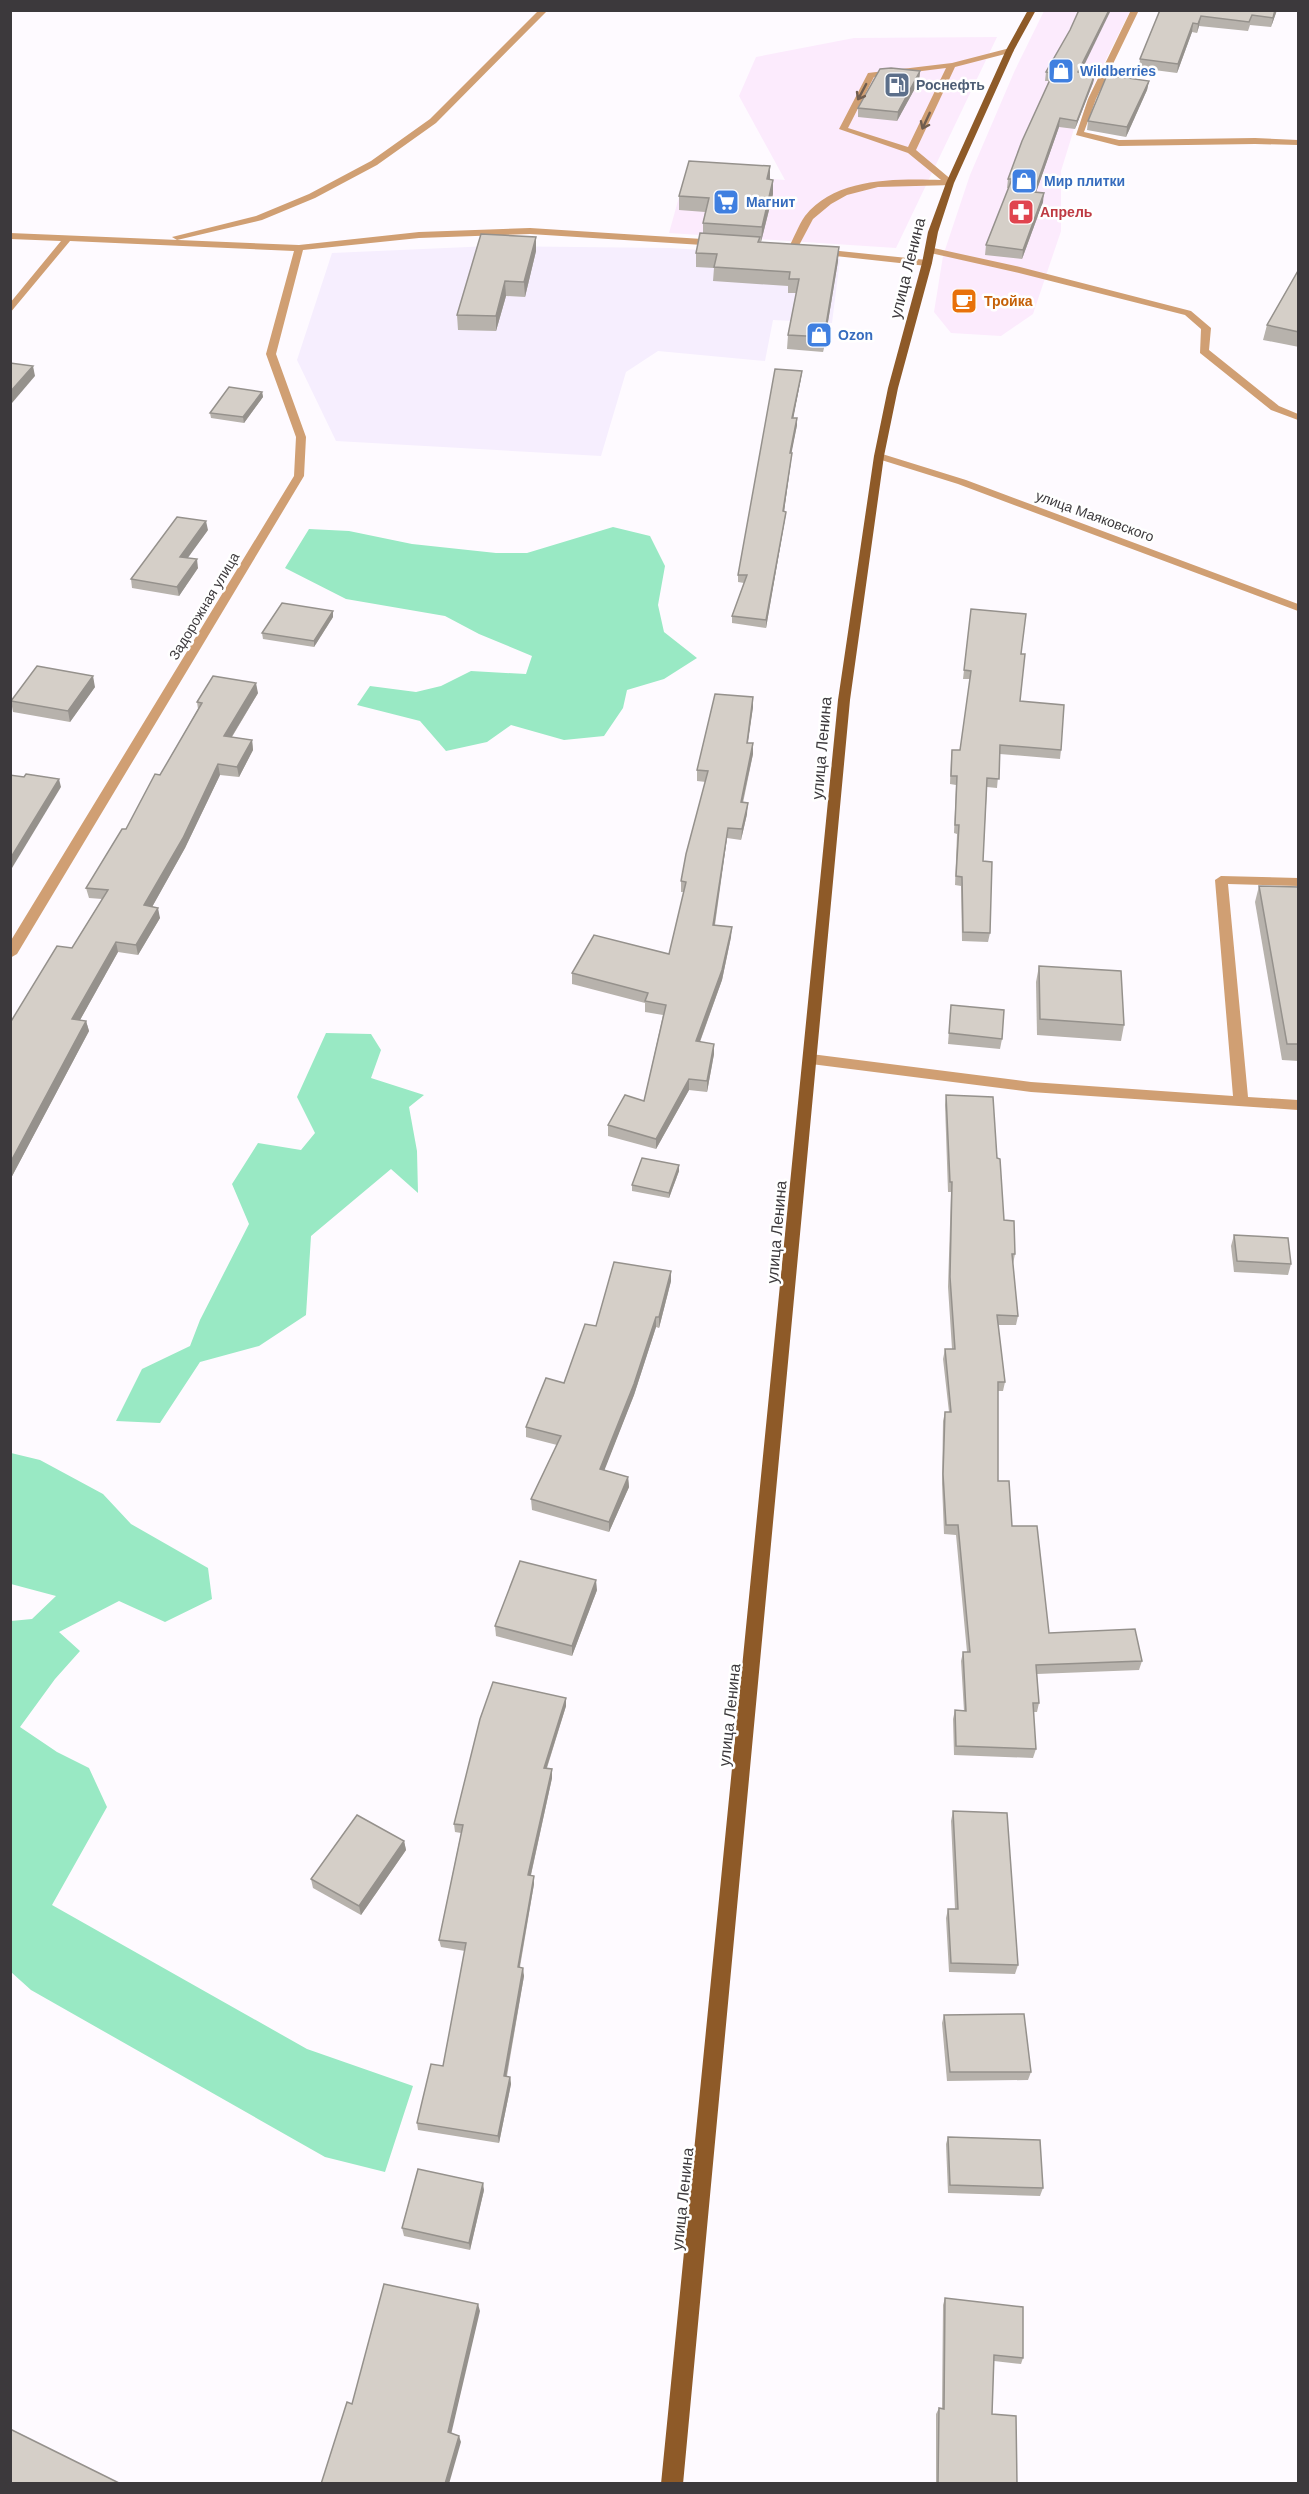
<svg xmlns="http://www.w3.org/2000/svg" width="1309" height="2494" viewBox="0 0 1309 2494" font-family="Arial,sans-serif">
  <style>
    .commercial { fill: #fcebfd }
    .industrial { fill: #f6eefe }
    .green { fill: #99e9c4 }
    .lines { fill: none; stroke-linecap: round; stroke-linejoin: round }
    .minor { fill: #d09f73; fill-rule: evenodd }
    .major { fill: #8e5a28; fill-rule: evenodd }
    .wall { fill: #b7b2ac }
    .shaded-wall { fill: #95918c }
    .building { fill: #d5cfc8; stroke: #95918c; stroke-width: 1.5 }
    .oneway { stroke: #705d4f }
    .labels { text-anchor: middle; stroke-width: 5; stroke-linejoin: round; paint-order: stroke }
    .far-shop-label { font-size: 14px; font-weight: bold; fill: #366cbe; stroke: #fff; text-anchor: start }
    .far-service-label { font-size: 14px; font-weight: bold; fill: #4e5e75; stroke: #fff; text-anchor: start }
    .far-health-label { font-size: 14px; font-weight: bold; fill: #be3a42; stroke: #fff; text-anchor: start }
    .far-food-label { font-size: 14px; font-weight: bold; fill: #c56008; stroke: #fff; text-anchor: start }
    .far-street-label { font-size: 14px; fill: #3c393c; stroke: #fff }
    .street-label { font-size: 16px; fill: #3c393c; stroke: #fff }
  </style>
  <rect width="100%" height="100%" fill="#fefaff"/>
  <g class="commercial">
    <path d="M1044 11H1130L1078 116 1061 171V231L1033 314 1001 336 951 333 934 312 943 256 970 175 1015 70Z"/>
    <path d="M997 37 896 248 669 233 686 172 785 180 739 96 756 57 854 38Z"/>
  </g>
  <path class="industrial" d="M491 246 670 248 840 259 832 323 773 320 765 361 658 351 626 372 601 456 336 441 297 360 332 253Z"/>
  <g class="green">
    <path d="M613 527 650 536 665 566 658 605 664 632 697 658 664 679 627 690 623 708 604 736 564 740 511 725 487 742 446 751 420 721 357 705 370 686 416 692 441 686 471 671 526 674 532 656 479 634 445 616 346 599 285 568 309 529 349 531 412 544 496 553H527Z"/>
    <path d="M326 1033 371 1034 381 1050 371 1078 424 1095 409 1107 417 1151 418 1193 391 1169 311 1236 306 1315 259 1346 200 1362 160 1423 116 1421 142 1369 190 1346 200 1320 249 1224 232 1184 258 1143 301 1150 315 1133 297 1097Z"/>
    <path d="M11 1453 40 1460 103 1494 131 1524 208 1568 212 1599 165 1622 119 1601 59 1632 80 1651 55 1679 20 1727 57 1752 89 1768 107 1807 52 1905 307 2049 413 2086 385 2172 325 2157 31 1990 11 1972V1621L32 1619 56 1596 11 1584Z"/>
  </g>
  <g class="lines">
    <g class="minor">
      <path d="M539 10H548L436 123 377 165 315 198 262 220 177 240 172 237 256 216 309 194 371 161 430 119Z"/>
      <path d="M1131 10H1139L1096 99 1084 132 1119 140 1255 138 1298 140V145L1255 144 1119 146 1076 135 1088 99Z"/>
      <path d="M1010 48 1014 50 1013 52 955 67 916 150 953 181V185L878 187 847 195 831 204 813 219 796 251H790L788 249C794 238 798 226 805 216 836 177 897 179 941 180L908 153 839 129 868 73 952 63ZM946 68 908 147 848 128 874 77Z"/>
      <path d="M530 228 718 240 723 243 718 246 530 234 419 238 303 250 276 354 306 437 304 476 17 954 10 958V942L294 476 296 437 266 354 294 251 70 241 10 313V303L61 241 10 239V233L299 245 419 232Z"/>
      <path d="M929 247 1020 267 1191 311 1211 328 1209 350 1279 406 1298 414V420L1271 410 1200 353 1201 329 1185 315 1019 273 926 252V248Z"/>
      <path d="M820 249 927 260 932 263 927 266 817 254 815 252Z"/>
      <path d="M879 453 966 480 1298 604V611L958 484 875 458 874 456Z"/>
      <path d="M1221 876 1298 878V886L1228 884 1248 1097 1298 1100V1110L1031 1092 811 1064 804 1059 811 1054 1031 1082 1233 1096 1215 880Z"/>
    </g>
    <path class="major" d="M1028 10H1036L1014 50 954 183 938 232 932 263 898 388 884 456 850 700 683 2484H661L838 700 874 456 888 388 922 263 928 232 946 183 1006 50Z"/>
  </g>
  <g class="wall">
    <path d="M1160 10H1277L1271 27 1250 25 1248 31 1199 26 1197 33 1192 32 1177 73 1139 68 1140 59Z"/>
    <path d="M920 71 919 81 897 121 858 117V108Z"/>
    <path d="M1046 72H1081L1095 74 1093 83 1075 129 1059 127 1036 192 1043 202 1022 259 985 255 986 245 1009 188H1007L1008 179 1049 81H1045Z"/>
    <path d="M1149 81 1147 90 1126 137 1087 130 1088 121Z"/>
    <path d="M770 179 773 180V194L761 242H759L838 261 823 352 787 349 788 335 796 293H788V286L713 281 714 268 696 267V253L703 234V223L705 212 679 210V196Z"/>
    <path d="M536 237V251L525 297 506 296 496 331 458 330 457 315Z"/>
    <path d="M1299 269V347L1263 340 1267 325Z"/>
    <path d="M802 371 801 378 793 418 797 425 791 453V461L784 512H786L785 519 766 628 732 623V616L744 583 738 582V575Z"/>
    <path d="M262 392 263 397 244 423 211 418 210 413Z"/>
    <path d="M208 530 187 558 198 568 179 596 132 588 131 579Z"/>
    <path d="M971 609 1021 654 1020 701 1061 750 1060 759 1000 754 997 788 987 787 983 861 990 933 988 942 962 941 961 886 955 885 957 834 954 833 956 785 950 784 951 759 952 750H960L970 679H963Z"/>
    <path d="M333 617 314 647 263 639 262 633Z"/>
    <path d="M95 687 70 722 13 712 11 701Z"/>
    <path d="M258 693 232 737 252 740 253 750 239 777 220 775 185 848 152 907 160 918 138 955 118 952 80 1020 86 1021 89 1031 10 1180V1023L72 948 102 899 89 898 86 888 126 829 160 775 198 709 197 702Z"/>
    <path d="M753 697V707L748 743H753V754L743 803 747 814 741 840 727 838 715 925 731 937 722 980 700 1042 714 1054 707 1092 689 1090 656 1149 608 1136V1125L644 1101 663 1015 645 1012V1003L572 984V973L669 954 684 892H681V881L706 782 697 781V770Z"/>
    <path d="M1259 886 1299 887V1061L1282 1060 1255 902Z"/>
    <path d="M1039 966 1124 1025 1121 1041 1037 1035 1036 982Z"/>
    <path d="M951 1005 1002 1039 1000 1049 948 1044Z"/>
    <path d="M946 1095 997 1158 1004 1220 1015 1254 1013 1264 1018 1316 1016 1325H998L1005 1382 1003 1391H998V1481L1012 1526 1049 1633 1142 1661 1139 1670 1037 1674 1039 1703 1037 1712H1033L1036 1749 1033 1758 954 1755 953 1719 955 1710 964 1711 961 1661 963 1652H967L956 1535 944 1534 942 1484 943 1421 945 1412H949L943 1359 945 1349H952L948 1287 951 1192H948L945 1105Z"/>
    <path d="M679 1165V1171L669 1198 632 1191V1185Z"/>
    <path d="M1234 1235 1291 1264 1288 1275 1234 1272 1231 1246Z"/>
    <path d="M671 1271V1281L659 1328 656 1327 634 1395 604 1470 628 1477 629 1487 609 1532 532 1510 531 1499 557 1445 526 1437V1427L564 1383 596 1326Z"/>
    <path d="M597 1590 572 1656 496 1636 495 1626Z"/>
    <path d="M566 1698V1706L547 1768 552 1769V1778L531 1875 534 1876V1884L520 1967 524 1976 507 2076 510 2077 511 2084 499 2143 418 2130 417 2123 443 2066 465 1951 441 1947 439 1940 461 1833 455 1832 454 1824Z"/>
    <path d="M953 1811 1018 1965 1015 1974 949 1972 946 1918 948 1909H955L951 1821Z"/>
    <path d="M404 1841 406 1850 361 1915 313 1888 311 1879Z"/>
    <path d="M944 2015 1031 2072 1028 2080 947 2081 942 2023Z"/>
    <path d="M948 2137 1043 2188 1040 2196 948 2193 946 2144Z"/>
    <path d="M484 2190 470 2250 404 2236 402 2228Z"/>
    <path d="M945 2298 1023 2358 1021 2364 994 2361 992 2414 1017 2484H936V2414L939 2408 942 2409 943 2305Z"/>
  </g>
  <g class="shaded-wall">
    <path d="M1109 10H1111L1077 80 1078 72Z"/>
    <path d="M1275 10H1277L1271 27 1273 18Z"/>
    <path d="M1201 16 1199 26 1197 33 1198 24Z"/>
    <path d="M1193 23 1192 32 1177 73 1178 64Z"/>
    <path d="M920 71 919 81 897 121 898 112Z"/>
    <path d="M1095 74 1093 83 1075 129 1077 121Z"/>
    <path d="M1149 81 1147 90 1126 137 1127 127Z"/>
    <path d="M1060 118 1059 127 1033 201 1034 192Z"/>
    <path d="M770 166V180L767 179Z"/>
    <path d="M773 180V194L761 242 762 227Z"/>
    <path d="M1044 193 1043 202 1022 259 1023 250Z"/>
    <path d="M536 237V251L525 297 524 282Z"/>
    <path d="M839 247 838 261 823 352 824 337Z"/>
    <path d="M505 281 506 296 496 331V316Z"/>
    <path d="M33 366 35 376 12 403 10 392Z"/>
    <path d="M802 371 801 378 792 425V418Z"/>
    <path d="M262 392 263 397 244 423 243 417Z"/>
    <path d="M797 418V425L790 461V453Z"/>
    <path d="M792 453 791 461 783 519V511Z"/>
    <path d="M786 512 785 519 766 628V620Z"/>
    <path d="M206 521 208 530 182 566 180 557Z"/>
    <path d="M197 559 198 568 179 596 177 587Z"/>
    <path d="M333 611V617L314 647V641Z"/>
    <path d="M93 676 95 687 70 722 68 711Z"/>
    <path d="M256 683 258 693 226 746 224 736Z"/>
    <path d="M753 697V707L746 753 747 743Z"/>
    <path d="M252 740 253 750 239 777 237 767Z"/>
    <path d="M753 743V754L740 813 741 802Z"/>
    <path d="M218 764 220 775 185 848 147 916 144 905Z"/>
    <path d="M59 779 61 787 12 868 10 859Z"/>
    <path d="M748 803 747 814 741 840 742 829Z"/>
    <path d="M728 828 727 838 713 935V925Z"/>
    <path d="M158 908 160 918 138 955 136 945Z"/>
    <path d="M732 927 731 937 722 980 696 1052V1041Z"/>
    <path d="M116 942 118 952 75 1029 72 1019Z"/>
    <path d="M86 1021 89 1031 10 1180V1163Z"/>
    <path d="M714 1044V1054L707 1092V1081Z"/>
    <path d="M689 1079V1090L656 1149V1139Z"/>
    <path d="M679 1165V1171L669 1198V1193Z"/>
    <path d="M671 1271V1281L659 1328V1317Z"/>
    <path d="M656 1317V1327L634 1395 601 1479 600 1469Z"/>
    <path d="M628 1477 629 1487 609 1532V1522Z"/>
    <path d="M596 1580 597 1590 572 1656V1646Z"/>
    <path d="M566 1698V1706L544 1776V1768Z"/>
    <path d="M552 1769V1778L529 1883 528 1875Z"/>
    <path d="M404 1841 406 1850 361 1915 359 1906Z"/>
    <path d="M534 1876V1884L518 1975V1967Z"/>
    <path d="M523 1968 524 1976 505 2083 504 2076Z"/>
    <path d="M510 2077 511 2084 499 2143 498 2136Z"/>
    <path d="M483 2183 484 2190 470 2250 469 2243Z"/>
    <path d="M478 2304 480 2311 450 2439 448 2432Z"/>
    <path d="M459 2436 461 2442 449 2484H445Z"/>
  </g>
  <g class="building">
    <path d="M1079 10H1109L1078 72 1095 74 1077 121 1060 118 1034 192 1044 193 1023 250 986 245 1012 179H1008L1022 141 1053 73 1046 72 1070 30Z"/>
    <path d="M1160 10H1275L1273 18 1252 15 1249 22 1201 16 1198 24 1193 23 1178 64 1140 59Z"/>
    <path d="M891 68 920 71 898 112 858 108 880 69Z"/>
    <path d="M1107 75 1149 81 1127 127 1088 121Z"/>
    <path d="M689 161 770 166 767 179 773 180 762 227 703 223 709 198 679 196Z"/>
    <path d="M700 233 760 237 758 242 839 247 824 337 788 335 799 279H789L790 272 714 267 717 254 696 253Z"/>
    <path d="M481 234 536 237 524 282 505 281 496 316 457 315Z"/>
    <path d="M1299 269V332L1267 325Z"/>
    <path d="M10 363 33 366 10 392Z"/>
    <path d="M775 369 802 371 792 418H797L790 453H792L783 511 786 512 766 620 732 616 747 575H738Z"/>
    <path d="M229 387 262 392 243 417 210 413Z"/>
    <path d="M177 517 206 521 180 557 197 559 177 587 131 579Z"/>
    <path d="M282 603 333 611 314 641 262 633Z"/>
    <path d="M971 609 1026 614 1021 654H1025L1020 701 1064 705 1061 750 1000 745 999 779 987 778 983 861 992 862 990 933 963 932 962 877 956 876 959 825H955L957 776H951L952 750H960L971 671 964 670Z"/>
    <path d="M37 666 93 676 68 711 11 701Z"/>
    <path d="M213 676 256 683 224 736 252 740 237 767 218 764 183 838 144 905 158 908 136 945 116 942 72 1019 86 1021 10 1163V1023L57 946 72 948 108 890 86 888 122 829H126L155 774 160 775 202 703 197 702Z"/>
    <path d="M715 694 753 697 747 743H753L741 802 748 803 742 829 728 828 713 925 732 927 722 970 696 1041 714 1044 707 1081 689 1079 656 1139 608 1125 625 1095 644 1101 666 1005 645 1001 648 993 572 973 594 935 669 954 686 882 681 881 686 854 708 771 697 770Z"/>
    <path d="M26 774 59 779 10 859V775L24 777Z"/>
    <path d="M1259 886 1299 887V1044H1287Z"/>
    <path d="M1039 966 1121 971 1124 1025 1040 1019Z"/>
    <path d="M951 1005 1004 1010 1002 1039 949 1033Z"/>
    <path d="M946 1095 993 1097 997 1158 1000 1159 1004 1220 1014 1221 1015 1254H1012L1018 1316 997 1315 1005 1382H998V1481H1009L1012 1526H1037L1049 1633 1135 1629 1142 1661 1036 1665 1039 1703H1033L1036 1749 956 1746 955 1710 966 1711 963 1652H970L958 1525H946L943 1474 945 1412H951L945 1349H955L950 1277 952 1182H950Z"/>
    <path d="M642 1158 679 1165 669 1193 632 1185Z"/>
    <path d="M1234 1235 1288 1238 1291 1264 1237 1261Z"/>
    <path d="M614 1262 671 1271 659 1317H656L634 1384 600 1469 628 1477 609 1522 531 1499 561 1436 526 1427 546 1378 564 1383 585 1324 596 1326Z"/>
    <path d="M520 1561 596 1580 572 1646 495 1626Z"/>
    <path d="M493 1682 566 1698 544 1768 552 1769 528 1875 534 1876 518 1967 523 1968 504 2076 510 2077 498 2136 417 2123 431 2064 443 2066 466 1943 439 1940 463 1825 454 1824 480 1719Z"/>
    <path d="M953 1811 1007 1813 1018 1965 951 1963 948 1909H958Z"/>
    <path d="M357 1815 404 1841 359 1906 311 1879Z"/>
    <path d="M1024 2014 1031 2072H950L944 2015Z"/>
    <path d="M948 2137 1040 2140 1043 2188 950 2185Z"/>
    <path d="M418 2169 483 2183 469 2243 402 2228Z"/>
    <path d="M384 2284 478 2304 448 2432 459 2436 445 2484H321L347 2402 352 2404Z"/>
    <path d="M945 2298 1023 2307V2358L994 2355 992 2414 1016 2416 1017 2484H938L939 2408 944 2409Z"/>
    <path d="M10 2429 121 2484H10Z"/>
  </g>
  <defs><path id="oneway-shaft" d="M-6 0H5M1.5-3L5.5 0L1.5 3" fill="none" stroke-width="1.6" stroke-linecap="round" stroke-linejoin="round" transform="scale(1.5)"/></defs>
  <g class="oneway">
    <use href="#oneway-shaft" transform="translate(862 92) rotate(118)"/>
    <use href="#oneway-shaft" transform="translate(926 121) rotate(115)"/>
  </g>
  <defs>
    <g id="shop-square" transform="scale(1.35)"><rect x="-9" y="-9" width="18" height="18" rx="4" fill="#3f7fe0" stroke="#fff"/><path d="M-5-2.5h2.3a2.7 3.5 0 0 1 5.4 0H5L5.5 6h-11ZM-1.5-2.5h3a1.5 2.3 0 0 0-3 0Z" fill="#fff"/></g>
    <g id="fuel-square" transform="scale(1.35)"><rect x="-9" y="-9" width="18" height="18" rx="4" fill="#5c6f8a" stroke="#fff"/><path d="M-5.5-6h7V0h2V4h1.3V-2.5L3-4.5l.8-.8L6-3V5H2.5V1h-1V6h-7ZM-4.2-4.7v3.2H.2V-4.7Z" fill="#fff"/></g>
    <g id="supermarket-square" transform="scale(1.35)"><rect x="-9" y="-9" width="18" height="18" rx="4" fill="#3f7fe0" stroke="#fff"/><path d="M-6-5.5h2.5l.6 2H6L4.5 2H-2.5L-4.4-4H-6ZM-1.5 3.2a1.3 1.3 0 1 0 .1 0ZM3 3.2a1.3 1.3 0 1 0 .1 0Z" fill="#fff"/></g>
    <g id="pharmacy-square" transform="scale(1.35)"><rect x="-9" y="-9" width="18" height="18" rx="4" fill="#e0444e" stroke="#fff"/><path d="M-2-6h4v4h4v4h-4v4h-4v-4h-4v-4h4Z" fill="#fff"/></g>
    <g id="cafe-square" transform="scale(1.35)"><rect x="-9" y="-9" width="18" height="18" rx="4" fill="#e8710a" stroke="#fff"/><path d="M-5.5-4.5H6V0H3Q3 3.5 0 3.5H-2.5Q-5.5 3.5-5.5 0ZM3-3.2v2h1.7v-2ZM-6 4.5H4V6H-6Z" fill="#fff"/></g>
  </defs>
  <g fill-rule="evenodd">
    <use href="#shop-square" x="1061" y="71"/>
    <use href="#fuel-square" x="897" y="85"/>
    <use href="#shop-square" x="1024" y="181"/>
    <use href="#supermarket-square" x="726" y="202"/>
    <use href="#pharmacy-square" x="1021" y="212"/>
    <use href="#cafe-square" x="964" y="301"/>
    <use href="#shop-square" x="819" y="335"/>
  </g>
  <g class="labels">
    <g class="far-shop-label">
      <text x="1080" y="76">Wildberries</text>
      <text x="1044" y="186">Мир плитки</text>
      <text x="746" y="207">Магнит</text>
      <text x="838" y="340">Ozon</text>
    </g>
    <g class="far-service-label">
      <text x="916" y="90">Роснефть</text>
    </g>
    <g class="far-health-label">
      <text x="1040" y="217">Апрель</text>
    </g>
    <g class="far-food-label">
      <text x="984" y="306">Тройка</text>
    </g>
    <g class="far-street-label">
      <text transform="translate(1095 516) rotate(20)" y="5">улица Маяковского</text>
      <text transform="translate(204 606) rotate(-59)" y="5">Задорожная улица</text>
    </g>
    <g class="street-label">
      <text transform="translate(907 268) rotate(-76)" y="6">улица Ленина</text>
      <text transform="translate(821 748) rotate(-85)" y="6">улица Ленина</text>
      <text transform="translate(776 1232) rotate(-85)" y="6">улица Ленина</text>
      <text transform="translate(729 1715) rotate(-84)" y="6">улица Ленина</text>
      <text transform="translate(682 2199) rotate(-84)" y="6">улица Ленина</text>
    </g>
  </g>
  <rect width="1309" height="2494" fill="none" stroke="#3c393c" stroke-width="24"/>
</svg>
